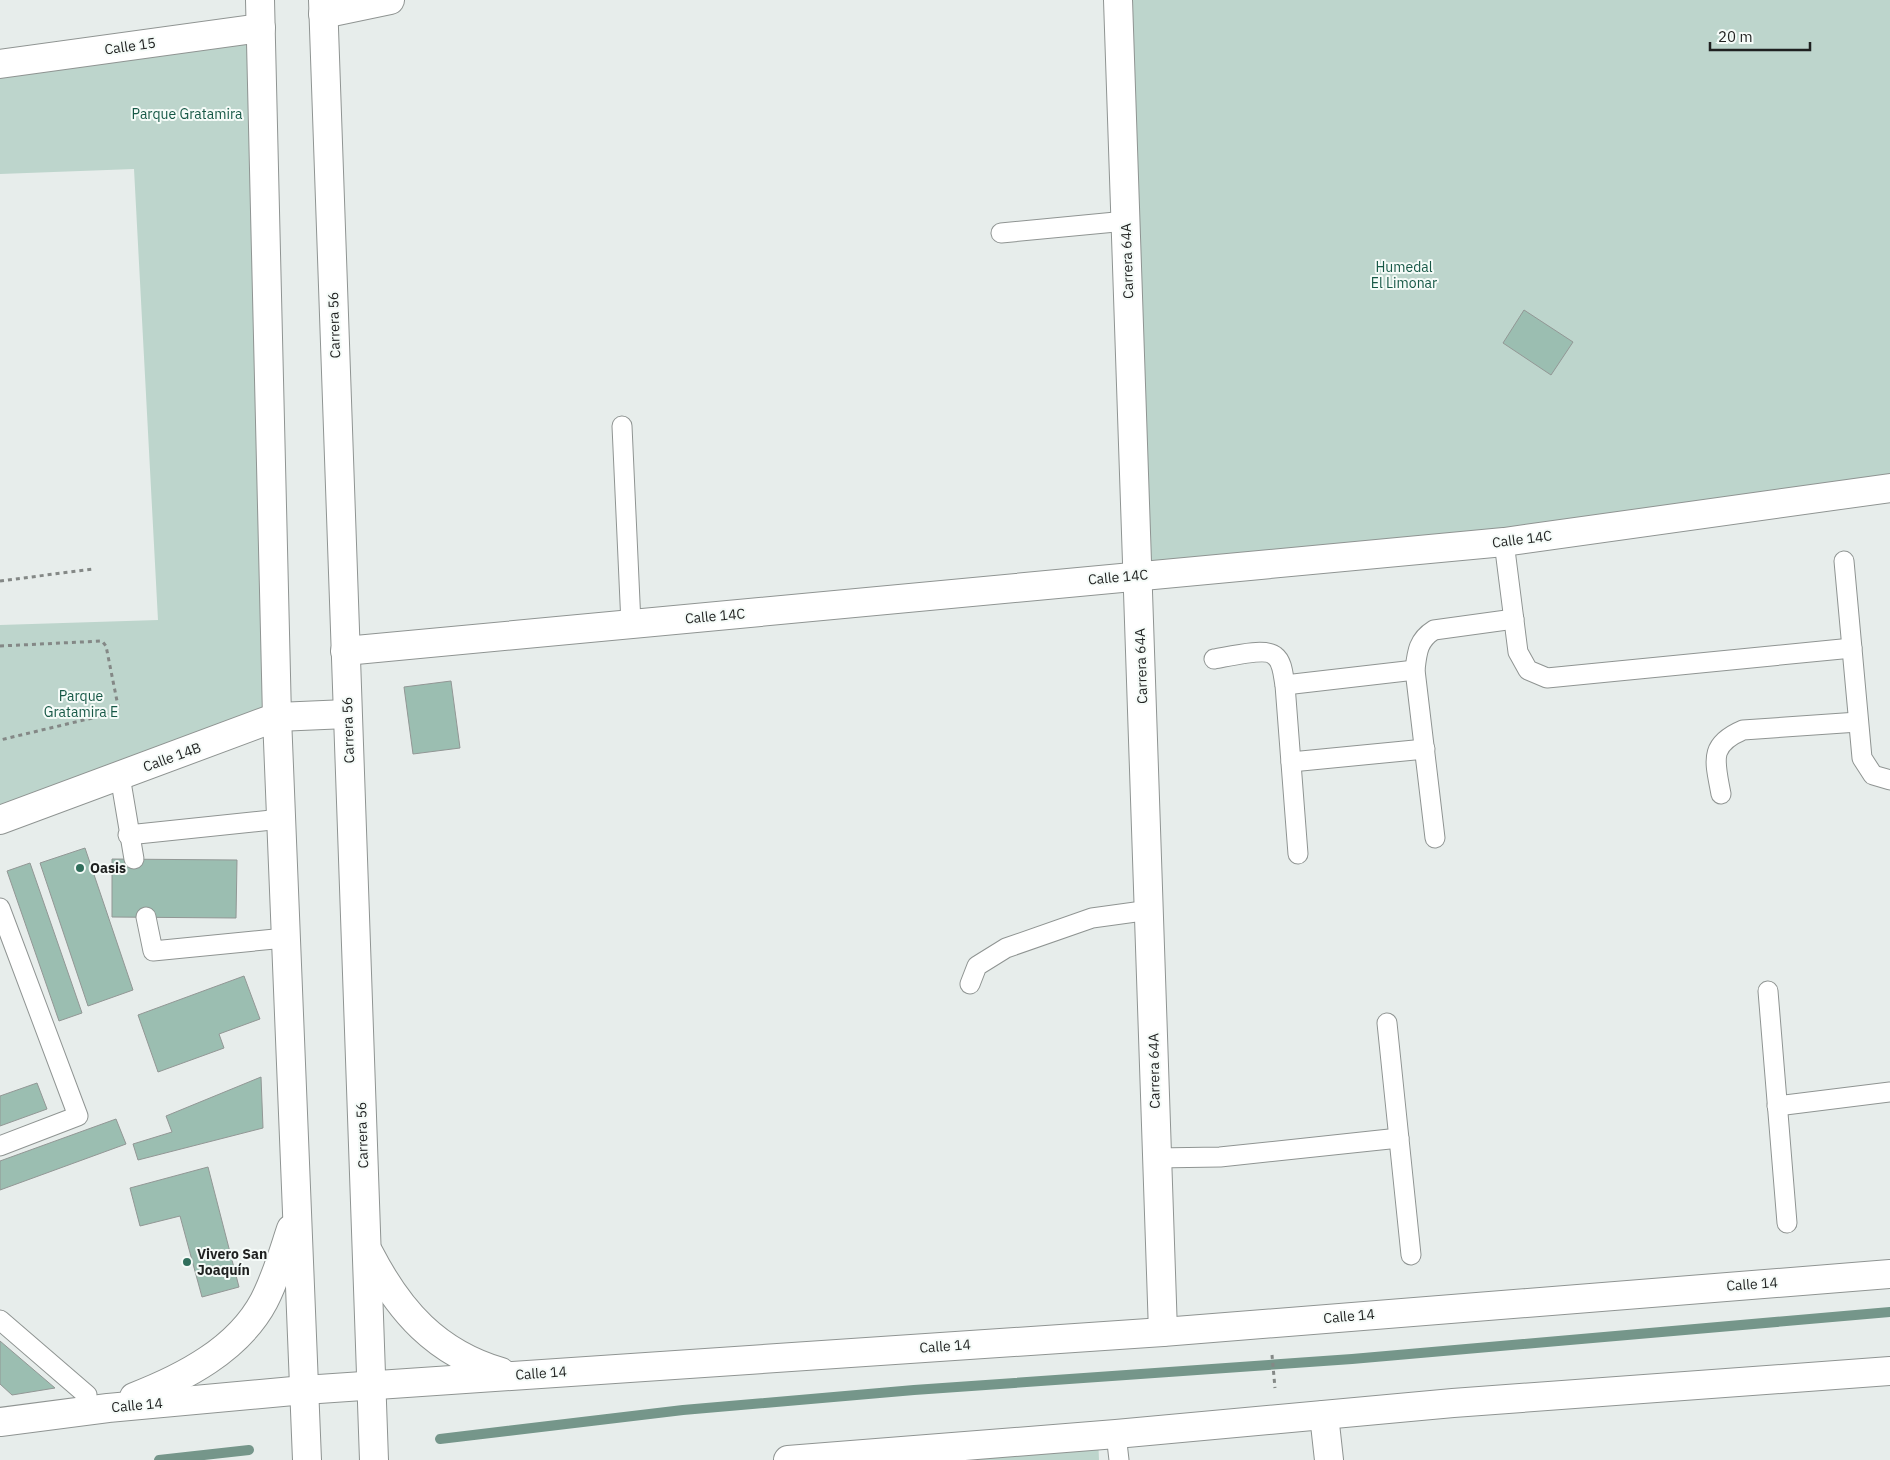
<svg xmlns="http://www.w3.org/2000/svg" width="1890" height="1460" viewBox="0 0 1890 1460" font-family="'IBM Plex Sans',sans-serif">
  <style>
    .green { fill: #bdd5cc }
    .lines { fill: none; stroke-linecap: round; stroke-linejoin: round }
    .stream { stroke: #75968a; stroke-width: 10 }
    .building { fill: #9bbeb1; stroke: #929795 }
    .service-casing { stroke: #8f9492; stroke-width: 21 }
    .minor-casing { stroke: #8f9492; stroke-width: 30 }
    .tertiary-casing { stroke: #8f9492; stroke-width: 30 }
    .path { stroke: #848886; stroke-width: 3; stroke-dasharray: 4 4; stroke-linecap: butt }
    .service { stroke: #fff; stroke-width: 19 }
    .minor { stroke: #fff; stroke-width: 28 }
    .tertiary { stroke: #fff; stroke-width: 28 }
    .poi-dot { fill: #316f5c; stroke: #f5fbf8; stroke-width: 2 }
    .labels { text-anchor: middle; stroke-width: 4; stroke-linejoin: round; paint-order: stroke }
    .street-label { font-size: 14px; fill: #1f2120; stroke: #f5fbf8 }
    .park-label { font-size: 14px; fill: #175846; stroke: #f5fbf8 }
    .poi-label { font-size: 14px; font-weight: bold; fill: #1f2120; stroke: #f5fbf8; text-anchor: start }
  </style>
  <rect width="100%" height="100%" fill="#e7edeb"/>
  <g class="green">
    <path d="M1118 0H1890V488L1137 575Z"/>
    <path d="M261 28 277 717 0 820V625L158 620 134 169 0 174V64Z"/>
    <path d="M1098 1436 1099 1460H788Z"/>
  </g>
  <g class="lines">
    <g class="stream">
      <path d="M440 1439 683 1410 914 1390 1352 1359 1890 1312"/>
      <path d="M159 1460 249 1450"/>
    </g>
  </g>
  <g class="building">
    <path d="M1524 310 1573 342 1551 375 1503 343Z"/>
    <path d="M451 681 460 748 413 754 404 687Z"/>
    <path d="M85 848 133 990 88 1006 40 863Z"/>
    <path d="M112 859 237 860 236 918 112 917Z"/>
    <path d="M30 863 82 1013 59 1021 7 871Z"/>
    <path d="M244 976 260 1019 219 1034 224 1048 158 1072 138 1015Z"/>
    <path d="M261 1077 263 1128 138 1160 133 1144 172 1132 166 1116Z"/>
    <path d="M37 1083 47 1109 0 1126V1096Z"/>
    <path d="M116 1119 126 1144 0 1190V1161Z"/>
    <path d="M208 1167 239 1287 202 1297 180 1216 140 1226 130 1188Z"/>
    <path d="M0 1341 55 1388 12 1395 0 1384Z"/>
  </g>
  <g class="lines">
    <g class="service-casing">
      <g id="service">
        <path d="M1001 233 1126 221"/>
        <path d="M622 426 631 624"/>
        <path d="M1504 542 1518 652 1528 670 1547 678 1852 648"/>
        <path d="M1844 561 1862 758 1873 775 1890 780"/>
        <path d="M1214 659C1227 657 1266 647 1275 656 1283 662 1283 676 1285 685L1298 854"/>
        <path d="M1285 685 1415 670"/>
        <path d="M1291 762 1425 749"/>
        <path d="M120 776 134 859"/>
        <path d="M1721 794C1715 761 1708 745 1743 730L1858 722"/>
        <path d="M128 835 281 819"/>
        <path d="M1435 838 1415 670C1417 652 1418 640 1434 630L1514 619"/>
        <path d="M0 908 78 1116 0 1146"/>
        <path d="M146 917 153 951 285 938"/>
        <path d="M970 984 977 966 1006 948 1092 918 1150 910"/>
        <path d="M1768 991 1787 1223"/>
        <path d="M1387 1023 1411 1255"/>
        <path d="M1777 1106 1890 1092"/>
        <path d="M1156 1158 1220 1157 1399 1138"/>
        <path d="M0 1320 87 1395 86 1411"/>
        <path d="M1116 1434 1119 1460"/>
      </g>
    </g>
    <g class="minor-casing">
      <g id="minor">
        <path d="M1118 0 1163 1332"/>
        <path d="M323 14 390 0"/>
        <path d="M0 64 261 28"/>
        <path d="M345 651 1504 542 1890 488"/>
        <path d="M0 820 277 717 347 714"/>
        <path d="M1324 1415 1329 1460"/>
      </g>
    </g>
    <g class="tertiary-casing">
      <g id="tertiary">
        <path d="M260 0 277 717 307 1460"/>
        <path d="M323 0 374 1460"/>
        <path d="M369 1253C399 1311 436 1353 501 1372"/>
        <path d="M134 1397C183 1378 238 1350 264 1301 276 1278 283 1253 291 1229"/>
        <path d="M0 1422 108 1408 304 1390 1163 1332 1890 1274"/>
        <path d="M788 1460 1116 1434 1453 1403 1890 1371"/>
      </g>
    </g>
    <g class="path">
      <path d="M0 581 93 569"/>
      <path d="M0 646 102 641 106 646 118 706 115 712 109 714 0 740"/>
      <path d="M1272 1355 1275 1388"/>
    </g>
    <use href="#service" class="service"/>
    <use href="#minor" class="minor"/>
    <use href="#tertiary" class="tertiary"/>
  </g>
  <g class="poi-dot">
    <circle cx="80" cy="868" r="5"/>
    <circle cx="187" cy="1262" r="5"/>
  </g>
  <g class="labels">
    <g class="street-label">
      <text transform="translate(130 46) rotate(-8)" y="5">Calle 15</text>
      <text transform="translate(1127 261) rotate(-92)" y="5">Carrera 64A</text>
      <text transform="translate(334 325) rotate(-92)" y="5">Carrera 56</text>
      <text transform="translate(1522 539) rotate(-7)" y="5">Calle 14C</text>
      <text transform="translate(1118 577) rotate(-5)" y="5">Calle 14C</text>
      <text transform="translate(715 616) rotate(-5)" y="5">Calle 14C</text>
      <text transform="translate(1141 666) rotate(-92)" y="5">Carrera 64A</text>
      <text transform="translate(348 730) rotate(-92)" y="5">Carrera 56</text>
      <text transform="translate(172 757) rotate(-20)" y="5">Calle 14B</text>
      <text transform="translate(1154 1071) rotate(-91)" y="5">Carrera 64A</text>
      <text transform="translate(362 1135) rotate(-92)" y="5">Carrera 56</text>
      <text transform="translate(1752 1284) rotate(-4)" y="5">Calle 14</text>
      <text transform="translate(1349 1316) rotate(-5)" y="5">Calle 14</text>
      <text transform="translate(945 1346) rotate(-4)" y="5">Calle 14</text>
      <text transform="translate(541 1373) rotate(-4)" y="5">Calle 14</text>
      <text transform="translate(137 1405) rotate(-5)" y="5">Calle 14</text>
    </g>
    <g class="park-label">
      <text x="187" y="119">Parque Gratamira</text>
      <text x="1404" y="272">Humedal<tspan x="1404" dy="16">El Limonar</tspan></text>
      <text x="81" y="701">Parque<tspan x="81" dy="16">Gratamira E</tspan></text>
    </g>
    <g class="poi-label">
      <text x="90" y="873">Oasis</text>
      <text x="197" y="1259">Vivero San<tspan x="197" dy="16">Joaquín</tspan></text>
    </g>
  </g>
  <path d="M1710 42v8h100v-8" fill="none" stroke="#1f2120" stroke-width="2.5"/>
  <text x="1718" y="42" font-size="15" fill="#1f2120" stroke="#f5fbf8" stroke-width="4" paint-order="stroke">20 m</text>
</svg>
